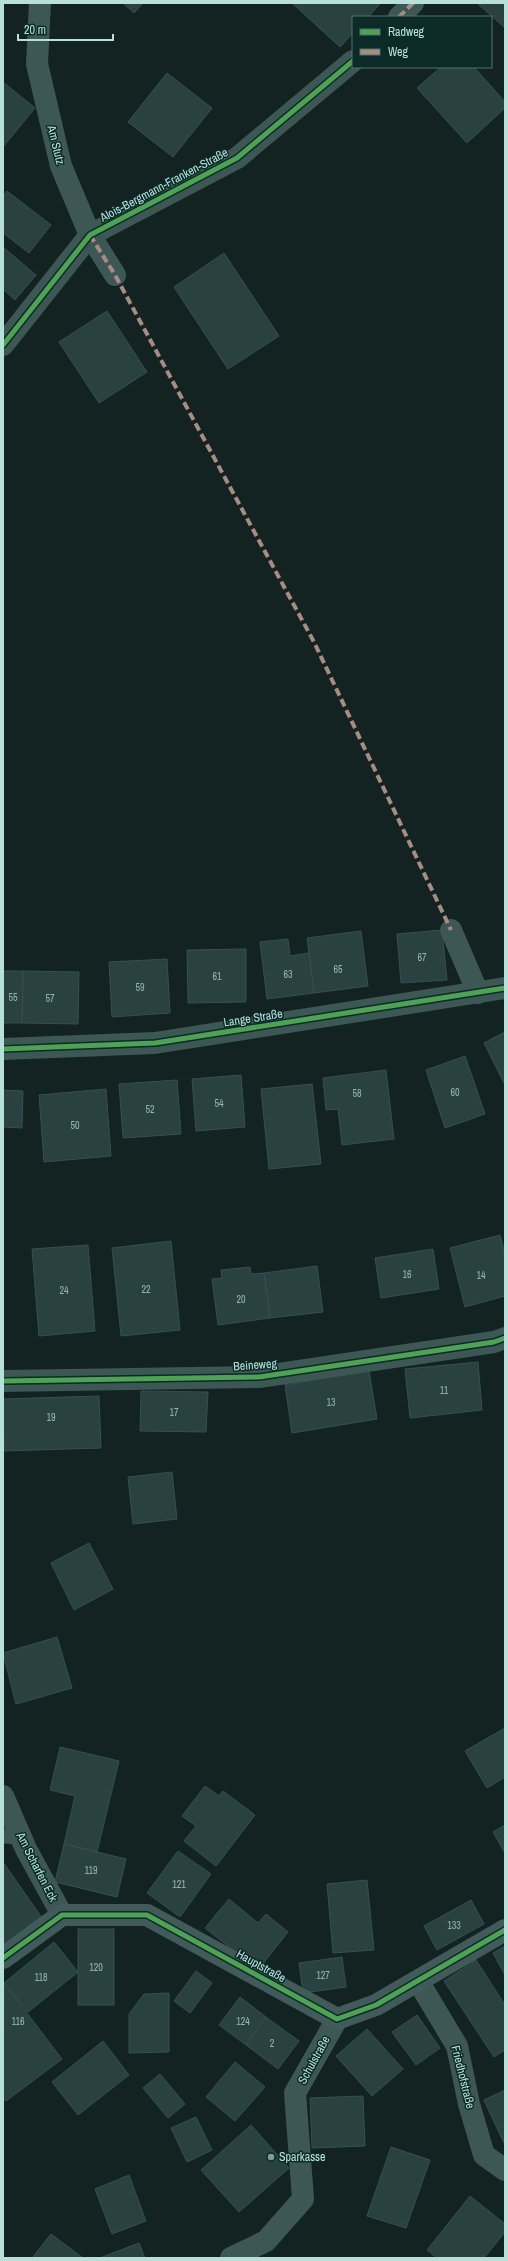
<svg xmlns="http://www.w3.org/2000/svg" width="508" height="2261" viewBox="0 0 508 2261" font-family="'Archivo Narrow',sans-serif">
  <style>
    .building { fill: #2a4141; stroke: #355051 }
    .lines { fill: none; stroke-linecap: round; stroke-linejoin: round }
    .lane { stroke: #3d5755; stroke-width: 15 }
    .street { stroke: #3d5755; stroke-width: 22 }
    .secondary { stroke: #405b59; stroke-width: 22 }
    .quiet { stroke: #a88b81; stroke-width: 4; stroke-dasharray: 8 4; stroke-linecap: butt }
    .cycleway-casing { stroke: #0c2a27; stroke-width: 8 }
    .cycleway { stroke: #4ca352; stroke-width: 5 }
    .poi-dot { fill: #7d9e9a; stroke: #0c2a27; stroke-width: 1.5 }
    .labels { text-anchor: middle; stroke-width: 3; stroke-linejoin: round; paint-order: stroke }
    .number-label { font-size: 10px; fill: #93b9b4 }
    .street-label { font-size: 12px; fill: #b6e1db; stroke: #0c2a27 }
    .poi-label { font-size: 12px; fill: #b6e1db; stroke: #0c2a27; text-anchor: start }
  </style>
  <rect width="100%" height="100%" fill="#132321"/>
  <g class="building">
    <path d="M123 3H143L134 13Z"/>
    <path d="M292 3H381L368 17H353V33L340 47Z"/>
    <path d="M477 3H505V28Z"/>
    <path d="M441 67H474L505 102V108L467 143 417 88Z"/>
    <path d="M167 73 212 108 173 157 128 122Z"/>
    <path d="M3 82 35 108 3 147Z"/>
    <path d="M7 191 51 225 29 253 3 233V197Z"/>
    <path d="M3 247 36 275 15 300 3 289Z"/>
    <path d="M224 253 279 336 228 369 174 287Z"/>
    <path d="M107 311 147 372 99 403 59 342Z"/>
    <path d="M442 930 447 980 401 983 397 934Z"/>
    <path d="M361 931 368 986 314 993 307 938Z"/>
    <path d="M288 939 290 956 309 953 314 993 267 999 260 942Z"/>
    <path d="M246 949V1002L188 1003 187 950Z"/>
    <path d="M167 959 170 1013 112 1017 109 962Z"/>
    <path d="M3 971H23L22 1023H3Z"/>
    <path d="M23 971 79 972 78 1024 22 1023Z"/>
    <path d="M505 1032V1085L484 1043Z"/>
    <path d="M465 1056 485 1114 445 1128 426 1070Z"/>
    <path d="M386 1070 394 1139 342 1145 338 1109 326 1110 323 1078Z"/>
    <path d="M241 1075 245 1127 196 1131 192 1079Z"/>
    <path d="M177 1080 181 1134 123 1138 119 1084Z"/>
    <path d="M312 1084 321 1164 269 1169 261 1089Z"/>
    <path d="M106 1089 111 1156 44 1162 39 1095Z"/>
    <path d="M3 1090 23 1091 22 1128 3 1127Z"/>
    <path d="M500 1235 505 1255V1296L465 1307 450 1248Z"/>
    <path d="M171 1241 180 1330 121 1336 112 1248Z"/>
    <path d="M88 1245 95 1331 39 1336 32 1249Z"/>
    <path d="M433 1249 439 1289 381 1298 375 1258Z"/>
    <path d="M317 1266 323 1312 270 1318 264 1273Z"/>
    <path d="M250 1267 251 1274 264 1273 270 1318 218 1325 212 1279 222 1278 221 1270Z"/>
    <path d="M478 1362 482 1410 410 1418 405 1369Z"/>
    <path d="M369 1371 377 1419 292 1433 285 1385Z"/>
    <path d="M141 1391 208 1392 206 1432 140 1431Z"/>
    <path d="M99 1396 101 1448 4 1451 3 1399Z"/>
    <path d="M172 1472 177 1519 133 1524 128 1477Z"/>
    <path d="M89 1543 113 1589 74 1610 51 1563Z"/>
    <path d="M57 1637 72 1688 16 1704 3 1653Z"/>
    <path d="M505 1728V1777L487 1788 465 1751Z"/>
    <path d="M60 1747 119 1761 97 1852 64 1844 75 1796 50 1790Z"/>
    <path d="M205 1786 219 1796 223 1791 255 1815 216 1866 184 1841 196 1826 182 1816Z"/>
    <path d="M505 1825V1853L493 1832Z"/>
    <path d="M64 1844 126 1859 117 1897 55 1882Z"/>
    <path d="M178 1851 211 1874 180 1917 147 1893Z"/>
    <path d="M3 1862 42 1918 3 1946Z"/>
    <path d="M367 1880 374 1950 333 1953 327 1884Z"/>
    <path d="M229 1899 258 1923 266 1914 288 1932 258 1970 205 1928Z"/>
    <path d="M471 1900 484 1924 437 1950 424 1926Z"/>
    <rect x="78" y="1929" width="36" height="76"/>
    <path d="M54 1942 78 1972 28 2012 4 1983Z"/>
    <path d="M505 1946V1975L493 1953Z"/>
    <path d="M342 1957 346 1987 303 1993 299 1963Z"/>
    <path d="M476 1960 505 2005V2050L494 2057 444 1981Z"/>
    <path d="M196 1971 212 1983 190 2013 174 2001Z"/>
    <path d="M4 1983 62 2059 6 2101 3 2098Z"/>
    <path d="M169 1993V2052L129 2053V2014L144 1994Z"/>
    <path d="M240 1997 266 2017 246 2045 219 2025Z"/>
    <path d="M417 2015 440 2048 416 2065 392 2032Z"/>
    <path d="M266 2017 299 2041 278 2069 246 2045Z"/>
    <path d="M367 2029 403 2069 372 2096 336 2056Z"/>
    <path d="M103 2041 129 2075 78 2115 52 2082Z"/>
    <path d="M235 2062 265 2087 235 2121 206 2097Z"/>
    <path d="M160 2074 185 2104 168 2118 143 2088Z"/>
    <path d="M505 2090V2143H504L484 2100Z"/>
    <path d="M363 2096 365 2146 312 2148 310 2098Z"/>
    <path d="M196 2117 212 2150 187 2162 171 2128Z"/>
    <path d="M251 2125 289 2168 239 2212 201 2170Z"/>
    <path d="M391 2147 430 2160 406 2228 367 2216Z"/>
    <path d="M129 2175 146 2221 112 2234 95 2189Z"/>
    <path d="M470 2196 505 2224V2232L484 2258H437L427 2250Z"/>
    <path d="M51 2234 83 2258H32Z"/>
    <path d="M139 2243 145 2258H100Z"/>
  </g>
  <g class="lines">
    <path class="lane" d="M3 1836 21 1837"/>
    <g class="street">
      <path d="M40 3 37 64 61 166 90 235 115 275"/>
      <path d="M399 17 413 3"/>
      <path d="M3 345 90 235 237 158 353 61"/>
      <path d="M451 930 478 993"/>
      <path d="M3 1049 155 1043 505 988"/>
      <path d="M3 1381 259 1377 494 1342 505 1338"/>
      <path d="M3 1796 26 1849 62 1915"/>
      <path d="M418 1981 457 2046 469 2104 484 2155 505 2170"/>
      <path d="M231 2258 266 2241 303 2199 295 2093 337 2019"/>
    </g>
    <path class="secondary" d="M3 1958 62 1915H147L337 2019 376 2005 505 1930"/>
    <g class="quiet">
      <path d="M399 17 413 3"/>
      <path d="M90 235 115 275 314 642 451 930"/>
    </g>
    <g class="cycleway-casing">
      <g id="cycleway">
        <path d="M3 345 90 235 237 158 353 61"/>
        <path d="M3 1049 155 1043 505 988"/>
        <path d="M3 1381 259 1377 494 1342 505 1338"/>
        <path d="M3 1958 62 1915H147L337 2019 376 2005 505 1930"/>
      </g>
    </g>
    <use href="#cycleway" class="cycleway"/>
  </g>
  <circle class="poi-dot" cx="271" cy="2157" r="4"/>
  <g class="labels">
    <g class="number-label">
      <text x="422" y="961">67</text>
      <text x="338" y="973">65</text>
      <text x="288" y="978">63</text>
      <text x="217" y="980">61</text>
      <text x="140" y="991">59</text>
      <text x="13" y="1001">55</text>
      <text x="50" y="1002">57</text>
      <text x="455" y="1096">60</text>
      <text x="357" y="1097">58</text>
      <text x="219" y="1107">54</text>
      <text x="150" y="1113">52</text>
      <text x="75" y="1129">50</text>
      <text x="407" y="1278">16</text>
      <text x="481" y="1279">14</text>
      <text x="146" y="1293">22</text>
      <text x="64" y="1294">24</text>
      <text x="241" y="1303">20</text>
      <text x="444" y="1394">11</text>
      <text x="331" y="1406">13</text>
      <text x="174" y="1416">17</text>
      <text x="51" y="1421">19</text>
      <text x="91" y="1874">119</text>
      <text x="179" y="1888">121</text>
      <text x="454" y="1929">133</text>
      <text x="96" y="1971">120</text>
      <text x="323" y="1979">127</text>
      <text x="41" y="1981">118</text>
      <text x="18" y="2025">116</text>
      <text x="243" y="2025">124</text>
      <text x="272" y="2047">2</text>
    </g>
    <g class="street-label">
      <text transform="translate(56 145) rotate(76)" y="4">Am Stutz</text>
      <text transform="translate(164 185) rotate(-28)" y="4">Alois-Bergmann-Franken-Straße</text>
      <text transform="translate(253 1018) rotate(-9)" y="4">Lange Straße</text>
      <text transform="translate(255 1365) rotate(-4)" y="4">Beineweg</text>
      <text transform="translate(37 1867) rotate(63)" y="4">Am Scharfen Eck</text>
      <text transform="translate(261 1966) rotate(29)" y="4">Hauptstraße</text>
      <text transform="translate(314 2060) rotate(-61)" y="4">Schulstraße</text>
      <text transform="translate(463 2077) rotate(76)" y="4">Friedhofstraße</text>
    </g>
    <g class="poi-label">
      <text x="279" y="2161">Sparkasse</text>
    </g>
  </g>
  <rect width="508" height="2261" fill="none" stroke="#b6e1db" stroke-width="8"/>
  <rect x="352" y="16" width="140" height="52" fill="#0c2a27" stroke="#50736f"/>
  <rect x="360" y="29" width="20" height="6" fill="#4ca352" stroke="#50736f"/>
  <text x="388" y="36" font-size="12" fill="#b6e1db">Radweg</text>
  <rect x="360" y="49" width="20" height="6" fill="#a88b81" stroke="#50736f"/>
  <text x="388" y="56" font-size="12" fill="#b6e1db">Weg</text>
  <path d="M18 34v6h95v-6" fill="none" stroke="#b6e1db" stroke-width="2"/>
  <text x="24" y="34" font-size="12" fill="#b6e1db" stroke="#0c2a27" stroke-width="3" paint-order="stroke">20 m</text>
</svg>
